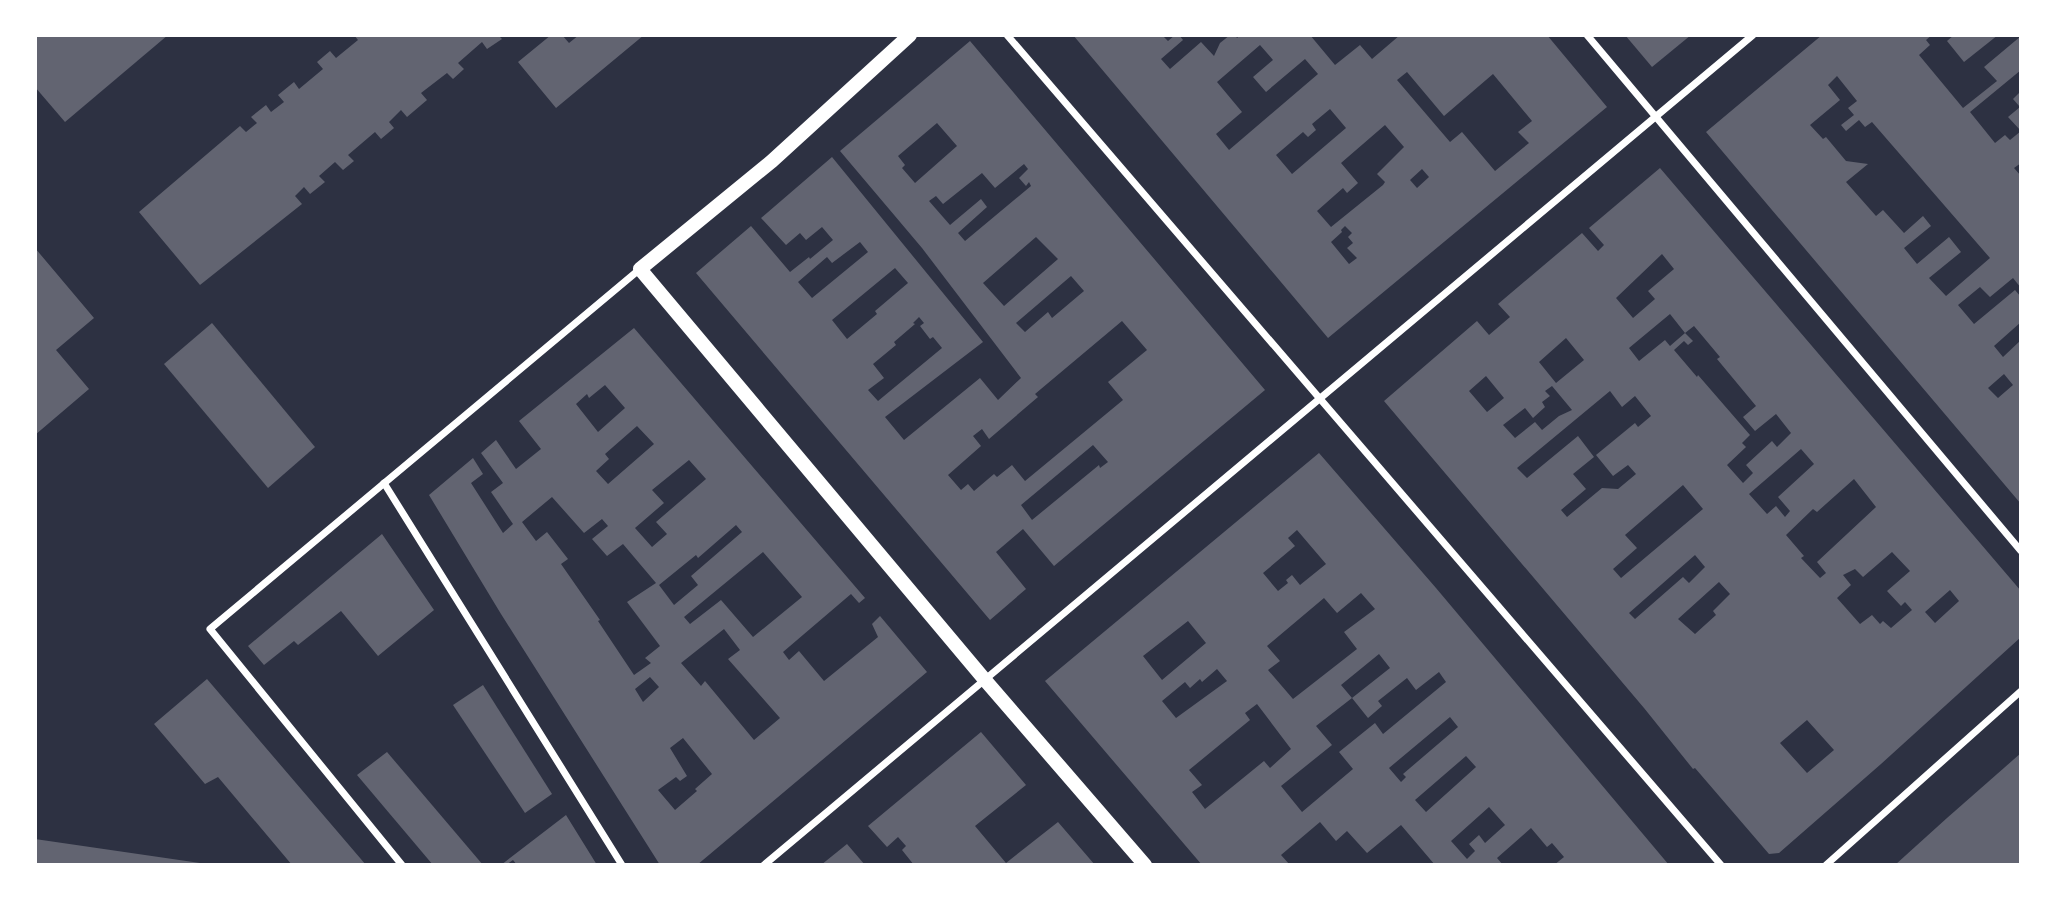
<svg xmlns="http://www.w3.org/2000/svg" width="2056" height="900" viewBox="0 0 2056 900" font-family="Poppins,sans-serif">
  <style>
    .building { fill: #626471; fill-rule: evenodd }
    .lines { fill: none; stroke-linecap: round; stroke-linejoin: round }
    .minor { stroke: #fff; stroke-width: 7 }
    .secondary { stroke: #fff; stroke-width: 14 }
  </style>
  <rect width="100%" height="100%" fill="#2d3142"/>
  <g class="building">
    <path d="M35 35H168L65 122 35 87Z"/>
    <path d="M354 35H498L502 39 487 49 482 42 458 63 464 69 453 79 447 73 421 93 427 100 407 117 401 110 389 122 394 128 381 139 375 132 348 155 354 161 343 170 335 162 319 176 325 182 310 194 304 187 295 196 302 204 200 285 139 212 240 126 246 132 257 123 251 117 266 105 271 112 284 102 278 95 294 82 299 89 323 69 317 62 330 51 336 58 358 40Z"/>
    <path d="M551 35H562L569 43 579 35H644L556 108 518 62Z"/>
    <path d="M1073 35H1162L1168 41 1175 35H1179L1183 40 1161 59 1170 69 1201 42 1214 56 1220 43 1230 35H1235L1237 38 1240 35H1310L1335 65 1360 45 1372 59 1400 35H1547L1607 107 1328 338ZM1260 45 1273 60 1253 77 1266 92 1305 59 1318 74 1229 150 1216 134 1242 112 1217 82ZM1407 72 1444 116 1493 74 1532 121 1518 132 1529 143 1495 171 1462 132 1450 142 1397 80ZM1330 109 1346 128 1292 174 1276 155 1303 132 1308 137 1316 130 1312 124ZM1385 125 1404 147 1377 174 1385 182 1383 185 1331 227 1317 211 1343 188 1347 193 1358 183 1341 163ZM1422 169 1429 177 1417 188 1410 180ZM1345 226 1352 233 1348 237 1353 243 1347 248 1357 258 1349 264 1331 242 1342 232 1341 230Z"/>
    <path d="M1625 35H1691L1652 67Z"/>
    <path d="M1822 35H1932L1926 40 1930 45 1919 55 1963 108 1997 81 1984 67 2021 36V70L1970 112 1995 143 2005 135 2010 140 2021 131 2008 117 2020 107 2013 99 2021 91V163L2014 168 2021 176V288L2013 278 1990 297 1980 287 1958 305 1974 324 2015 290 2021 297V322L1994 346 2003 357 2021 340V504L1706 132ZM1837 76 1857 101 1848 108 1854 115 1841 125 1846 131 1859 120 1865 127 1872 122 1990 258 1946 296 1929 278 1961 252 1949 237 1917 264 1904 248 1931 226 1923 216 1904 233 1883 210 1876 216 1846 182 1868 164 1846 161 1826 137 1823 139 1810 125 1840 100 1828 85ZM2004 374 2013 385 1998 398 1988 388Z"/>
    <path d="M1954 35H1998L1964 62 1947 41Z"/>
    <path d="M970 41 1265 390 1054 566 1023 529 996 552 1026 589 990 620 696 273 751 226 790 272 809 257 810 259 833 240 822 227 806 240 800 233 786 245 761 218 832 157 983 342 885 417 904 440 980 378 998 400 1021 378 922 248 840 151ZM937 123 957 146 915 183 902 168 905 165 898 156ZM1024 164 1028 169 1019 178 1026 186 1029 182 1031 186 965 241 958 233 987 207 981 199 950 225 929 201 936 196 943 204 982 173 995 188ZM1036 237 1058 259 1004 306 983 283ZM860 242 868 252 812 298 798 282 827 257 832 263ZM895 268 908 283 875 311 877 314 847 339 832 320ZM1071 276 1084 291 1052 318 1048 312 1025 332 1016 323ZM919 317 924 323 920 326 930 339 933 337 942 348 878 401 868 390 884 378 873 364 896 345 894 342 915 324 913 323ZM1122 321 1147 350 1108 382 1123 400 1025 481 1012 465 997 477 994 474 974 491 968 484 961 490 948 475 981 446 973 436 982 429 989 439 1038 397 1035 394ZM1093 445 1108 462 1100 468 1099 465 1032 520 1021 505Z"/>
    <path d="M1660 168 2021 591V637L1881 764 1779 853 1769 854 1695 768 1693 769 1644 708 1384 401 1477 321 1489 335 1510 317 1498 304 1582 233 1598 251 1604 245 1589 228ZM1662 254 1674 269 1648 291 1655 299 1633 318 1616 298ZM1670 314 1685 333 1694 326 1720 357 1717 359 1756 406 1743 417 1755 431 1776 414 1791 433 1777 447 1772 441 1746 465 1753 473 1743 483 1727 465 1746 447 1742 443 1750 435 1698 375 1697 377 1674 350 1684 341 1688 345 1693 341 1685 333 1670 346 1665 340 1639 361 1629 348ZM1566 338 1584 360 1556 383 1539 362ZM1486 376 1504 398 1487 412 1469 391ZM1552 386 1572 410 1559 416 1542 430 1535 422 1515 438 1503 425 1525 408 1533 418 1545 407 1542 402 1550 396 1545 391ZM1610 391 1622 407 1635 396 1651 416 1638 427 1635 423 1596 455 1613 476 1628 465 1636 474 1618 489 1602 488 1567 517 1561 510 1586 489 1573 474 1594 457 1578 436 1527 478 1517 468ZM1801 449 1814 464 1778 497 1790 511 1785 517 1776 506 1767 514 1749 494ZM1854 479 1876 507 1817 562 1826 573 1820 578 1801 558 1804 556 1786 535 1813 509 1817 512ZM1683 485 1703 509 1621 578 1613 569 1637 548 1625 535ZM1892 552 1910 571 1887 591 1901 606 1905 602 1912 610 1891 628 1883 621 1880 624 1872 615 1860 624 1837 598 1851 585 1843 575 1855 569 1863 577ZM1695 555 1705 567 1689 583 1683 577 1635 619 1629 613ZM1719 582 1730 594 1713 611 1716 615 1695 634 1678 619ZM1950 590 1959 601 1935 623 1925 612ZM1807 720 1834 750 1807 773 1780 743Z"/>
    <path d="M35 248 94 318 56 350 89 389 35 435Z"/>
    <path d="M212 323 315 447 268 488 164 364Z"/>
    <path d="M634 328 865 598 859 603 851 594 783 652 789 660 799 651 824 681 878 637 872 624 880 616 927 672 697 865H660L501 614 429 495 473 458 483 474 471 483 503 533 513 524 491 492 503 483 481 453 496 440 516 469 541 449 519 421ZM605 385 625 408 598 432 576 404 587 394 589 398ZM637 426 654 444 608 484 596 471 609 459 605 454ZM689 460 706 479 656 522 667 534 652 547 635 528 664 503 652 490ZM552 497 584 533 602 519 608 526 592 539 607 556 623 544 656 583 627 602 660 646 645 658 651 663 634 675 598 621 600 620 561 564 568 559 547 532 536 541 522 522ZM736 525 742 532 691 576 698 585 674 605 659 585 696 555 698 558ZM763 552 802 597 753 637 721 600 690 624 684 617ZM724 629 740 650 728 659 780 718 754 740 705 681 701 686 681 663ZM650 677 659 687 643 702 635 689ZM683 738 712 774 695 789 697 791 675 810 658 790 676 777 680 781 687 776 670 748Z"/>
    <path d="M1319 453 1436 588 1669 865H1554L1564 857 1552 843 1547 847 1531 828 1497 858 1503 865H1435L1401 825 1367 853 1347 831 1336 841 1320 822 1281 855 1290 865H1202L1045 681ZM1297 530 1326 564 1300 585 1292 575 1286 580 1288 583 1278 591 1263 573 1295 546 1288 538ZM1361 593 1375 609 1344 632 1357 649 1293 699 1268 670 1280 661 1267 646 1324 598 1337 613ZM1188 621 1206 643 1162 680 1143 656ZM1379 654 1390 668 1352 698 1368 718 1382 706 1378 701 1407 678 1416 690 1439 672 1446 682 1383 734 1375 723 1339 752 1353 769 1302 812 1281 786 1332 745 1316 726 1352 698 1341 685ZM1217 669 1227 681 1176 718 1162 701 1185 682 1190 688 1200 679 1202 682ZM1257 704 1291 749 1270 768 1264 761 1205 809 1192 792 1202 785 1189 770 1250 720 1245 713ZM1450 717 1458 727 1403 774 1406 777 1401 782 1389 768ZM1466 756 1476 767 1426 812 1415 800ZM1489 807 1505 825 1485 843 1479 835 1469 844 1475 851 1467 859 1451 841Z"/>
    <path d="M382 534 434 610 378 656 341 611 298 645 294 641 264 665 248 646Z"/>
    <path d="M207 679 366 865H292L218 777 205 784 154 724Z"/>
    <path d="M483 685 552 794 525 813 453 705Z"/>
    <path d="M981 732 1026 785 975 826 1006 863 1058 822 1095 865H914L902 850 906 846 898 837 887 847 868 826Z"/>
    <path d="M387 752 483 865H433L357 775Z"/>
    <path d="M2021 753V865H1895L1947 818Z"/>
    <path d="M566 815 597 865H517L513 860 506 865H501Z"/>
    <path d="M35 839 200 863V865H35Z"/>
    <path d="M847 844 865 865H821Z"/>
  </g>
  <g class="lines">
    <g class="minor">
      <path d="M1007 35 1721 865"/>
      <path d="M1587 35 2021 551"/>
      <path d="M384 483 622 865"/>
      <path d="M402 865 210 629 640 269"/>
      <path d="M764 865 1753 35"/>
      <path d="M1826 865 2021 691"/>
    </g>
    <path class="secondary" d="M910 35 772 161 640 269 985 680 1145 865"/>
  </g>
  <rect width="2056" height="900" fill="none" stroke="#ffffff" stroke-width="74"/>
</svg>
